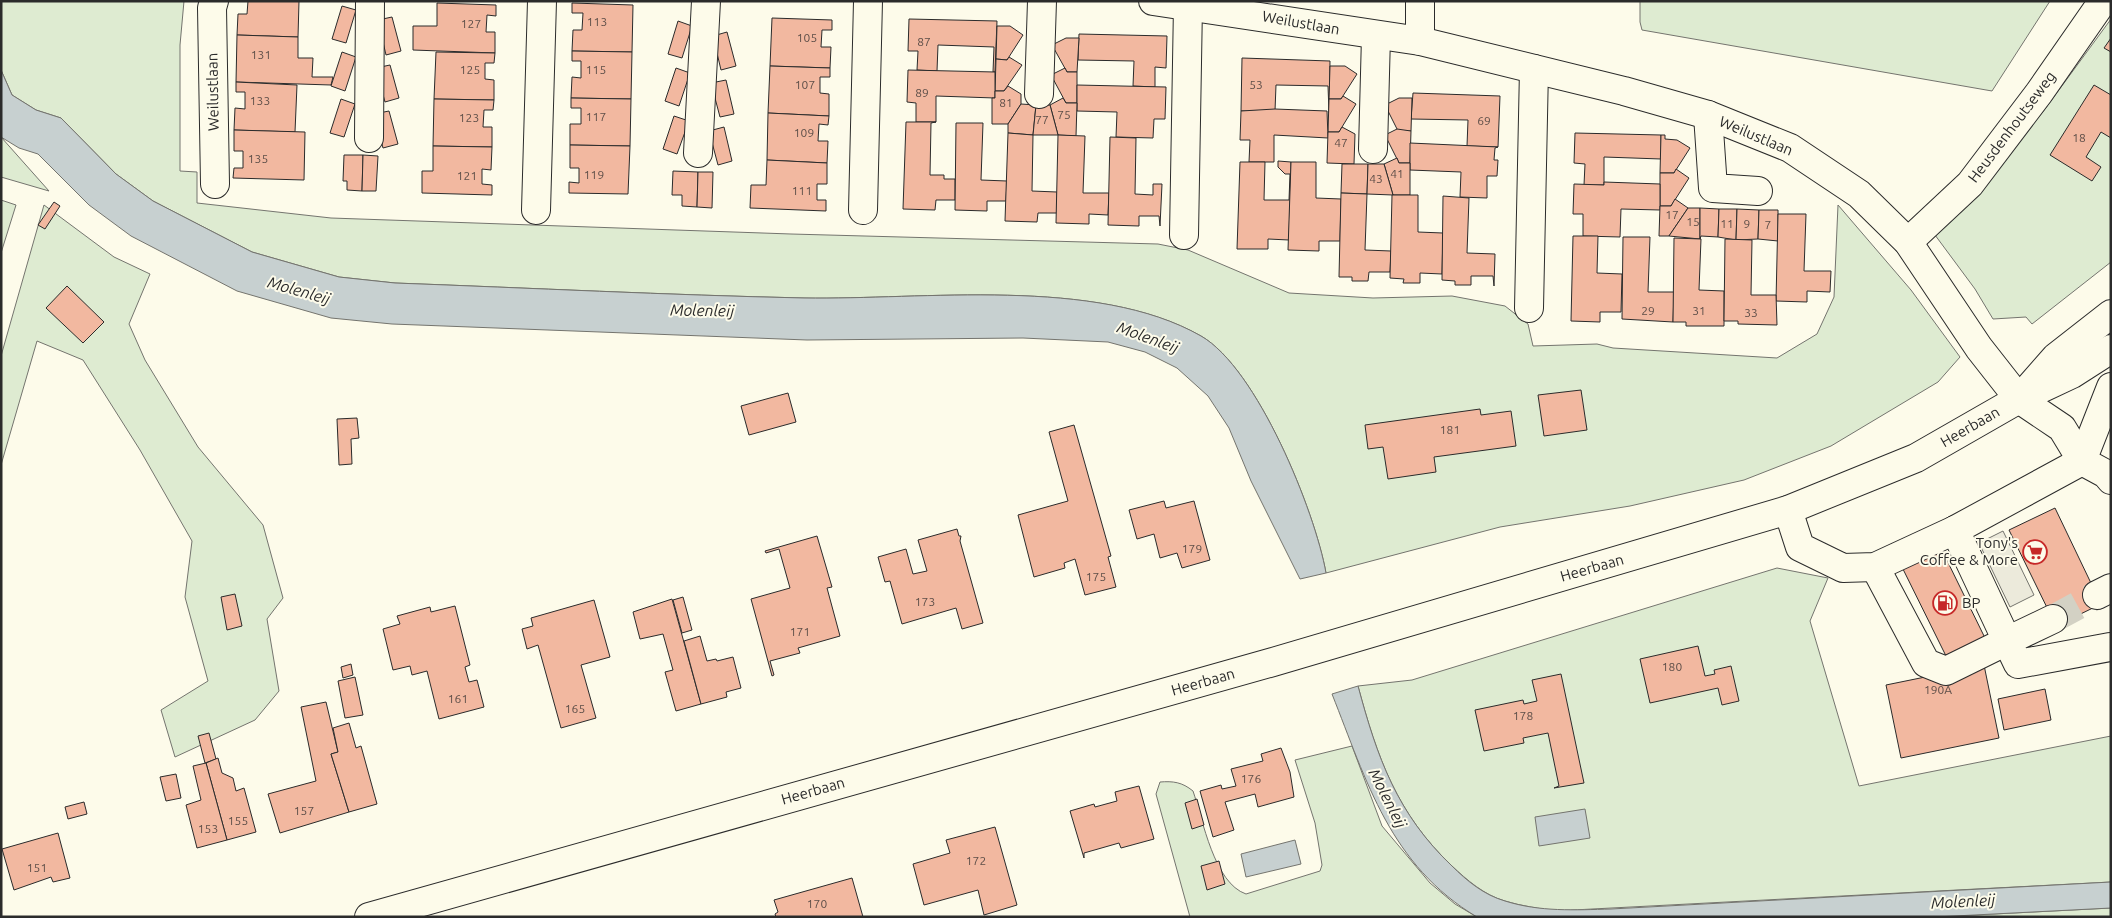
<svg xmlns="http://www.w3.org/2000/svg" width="2112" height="918" viewBox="0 0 2112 918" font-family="Ubuntu,sans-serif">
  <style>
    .green { fill: #deebd1; stroke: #74746e }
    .parking { fill: #eceadb; stroke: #74746e }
    .water { fill: #c7d0d0; stroke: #74746e }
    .building { fill: #f2b8a0; stroke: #2b2b2b }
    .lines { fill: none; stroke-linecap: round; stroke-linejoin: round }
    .minor-tunnel { stroke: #d3d1c4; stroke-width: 28; stroke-dasharray: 28 14; stroke-linecap: butt }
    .minor-casing { stroke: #2b2b2b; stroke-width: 30 }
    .minor { stroke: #fdfbea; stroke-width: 28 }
    .labels { text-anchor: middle; stroke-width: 4; stroke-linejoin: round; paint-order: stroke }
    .number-label { font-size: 12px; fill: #5d4e48 }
    .street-label { font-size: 15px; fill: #2b2b2b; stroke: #fdfbea }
    .poi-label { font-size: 15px; fill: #2b2b2b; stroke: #fdfbea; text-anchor: end }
    .water-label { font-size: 16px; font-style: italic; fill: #2b2b2b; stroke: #fdfbea }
  </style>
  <rect width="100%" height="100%" fill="#fdfbea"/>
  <g class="green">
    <path d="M1 1H184L180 45V171L197 172V203L331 218 791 234 1158 244 1188 250 1289 293 1373 298 1452 296 1505 306 1528 324 1533 346 1597 344 1613 348 1777 358 1817 334 1834 297 1838 205 1911 290 1960 357 1938 382 1831 446 1744 480 1630 506 1500 527 1326 573C1315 511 1257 368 1201 336 1095 276 923 300 804 298 668 295 531 288 395 283L339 277 252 252 153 201 116 174 61 118 36 110 12 95 1 70Z"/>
    <path d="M1640 1H2050L1992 91 1642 30 1640 22Z"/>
    <path d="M2111 19V262L2032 324 2026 317 1993 319 1975 289 1935 235 2042 113Z"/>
    <path d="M1 137 49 191 1 177Z"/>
    <path d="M1 200 16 205 1 253Z"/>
    <path d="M44 205 114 257 150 274 129 324 145 360 198 447 263 525 283 598 267 619 279 691 255 720 175 757 161 710 208 681 185 597 192 541 140 450 83 360 37 341 1 465V356Z"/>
    <path d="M1777 568 1828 578 1810 621 1859 786 2111 736V882L1554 911C1538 908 1521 906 1505 901 1484 895 1467 880 1452 866 1397 814 1377 757 1358 686L1412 680Z"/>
    <path d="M1352 746 1382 826 1430 883 1455 904 1477 917H1190L1156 794 1160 782C1173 781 1182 782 1193 791 1203 820 1214 883 1246 894L1320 871 1322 865 1315 823 1295 760Z"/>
    <path d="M2111 908V917H1935L1955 916Z"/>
  </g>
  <path class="parking" d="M2003 531 2034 595 2010 607 1979 543Z"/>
  <g class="water">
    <path d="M1 70 12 95 36 110 61 118 116 174 153 201 252 252 339 277 395 283C531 288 668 295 804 298 923 300 1096 276 1201 336 1257 368 1315 511 1326 573L1300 579 1251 481 1229 428 1208 396 1177 368 1145 352 1108 342 1023 338 807 340 392 324 331 318 237 291 131 236 89 205 38 154 19 148 1 137Z"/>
    <path d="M1358 686C1377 757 1397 814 1452 866 1467 881 1484 895 1505 901 1540 912 1575 910 1611 909L2111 882V908L1935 917H1477C1390 865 1367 782 1332 694Z"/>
    <path d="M1585 809 1590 838 1539 846 1535 817Z"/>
    <path d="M1295 840 1301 864 1246 877 1241 854Z"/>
  </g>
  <g class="building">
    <path d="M248 1H299L298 37 237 35 238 14H247Z"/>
    <path d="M437 3 496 5V16L487 15 486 32H495V53L413 50V26H437Z"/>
    <path d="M572 3 633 5 632 52 572 51 573 30H582L583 13H572Z"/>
    <path d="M342 6 356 10 346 43 332 39Z"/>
    <path d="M392 17 401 51 386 55 378 20Z"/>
    <path d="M772 18 832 20V30H822L821 47H831L830 68 770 66Z"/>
    <path d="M909 19 997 21 995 72H993L994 47 938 45 937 71 917 70 918 51H908Z"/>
    <path d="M678 21 692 26 682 58 668 54Z"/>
    <path d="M997 26H1010L1023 35 1007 60 996 59Z"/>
    <path d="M727 32 736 66 721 70 713 36Z"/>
    <path d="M1079 34 1167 36 1166 68 1155 67V87L1133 86 1134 61 1078 60Z"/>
    <path d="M237 35 298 37V58H313L312 77H333L331 85 236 82Z"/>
    <path d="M1066 38H1079L1077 72H1067L1052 45Z"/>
    <path d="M2111 38V52L2104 48Z"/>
    <path d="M572 51 632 52 631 99 571 98 572 77 581 78V61H572Z"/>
    <path d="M342 52 356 57 345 91 331 86Z"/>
    <path d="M436 52 495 53 494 63H485V79L494 80V100L434 99Z"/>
    <path d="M1009 57 1022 65 1004 91H995L996 59 1007 60Z"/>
    <path d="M1242 58 1330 61 1329 113 1328 86 1276 85 1275 111H1241Z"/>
    <path d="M390 65 399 98 385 102 376 68Z"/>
    <path d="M770 66 830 68V77H820V93L829 94V116L768 113Z"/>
    <path d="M1330 66H1345L1357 74 1341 99H1329Z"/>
    <path d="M676 68 690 73 679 106 665 101Z"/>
    <path d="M1065 68 1067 72H1077V103H1066L1051 75Z"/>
    <path d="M908 70 995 72V98L936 96V122H916V103L907 102Z"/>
    <path d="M726 80 734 114 720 117 711 83Z"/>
    <path d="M236 82 297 85 295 132 234 130 235 108 245 109V92H236Z"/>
    <path d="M1077 85 1166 87 1165 119H1154L1153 138 1116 137 1117 112 1077 111Z"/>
    <path d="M2094 85 2111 95V138L2101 132 2086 157 2101 167 2092 181 2050 155Z"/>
    <path d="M1008 86 1021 94V104L1008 124H992V98H995V91H1004Z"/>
    <path d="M1413 93 1500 96 1498 147 1467 146 1468 120 1411 119Z"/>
    <path d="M1343 96 1356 104 1339 132H1328L1329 99H1341Z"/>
    <path d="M571 98 631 99 630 146 570 145V124H581V108H571Z"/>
    <path d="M1063 98 1066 103H1077L1076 136 1058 135 1050 105Z"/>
    <path d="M1399 98H1412L1411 131H1398L1385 105Z"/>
    <path d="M341 99 355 104 344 137 330 133Z"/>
    <path d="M434 99 494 100 493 110H484L483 127H492V147L433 146Z"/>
    <path d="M1021 104 1036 105 1033 135 1008 133V124Z"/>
    <path d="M1036 105H1050L1058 135H1033Z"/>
    <path d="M1275 109 1327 111 1328 138 1274 135V162H1249L1250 140H1240L1241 111Z"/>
    <path d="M389 111 398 144 383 148 374 114Z"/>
    <path d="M768 113 829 116 828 125 819 124 818 141H828L827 163 767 160Z"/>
    <path d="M674 116 689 121 677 154 663 149Z"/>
    <path d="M906 122H936L931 123 930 175H944V179H955V200H936L935 210 903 209Z"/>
    <path d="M956 123H983L981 180 1007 181 1006 201H987V211L955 210Z"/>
    <path d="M724 127 732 161 718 165 709 131Z"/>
    <path d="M1342 127 1355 134 1354 164 1327 163 1328 132H1339Z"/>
    <path d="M1397 129 1411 131 1410 163H1399L1385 135Z"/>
    <path d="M234 130 305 132 304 180 233 178 234 168H243V151H234Z"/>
    <path d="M1008 133 1033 135 1032 191 1057 192V213H1038L1037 222 1005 221Z"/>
    <path d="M1575 133 1661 135V159L1604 157V185H1584L1585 164 1574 163Z"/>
    <path d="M1058 135 1085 136 1083 193H1109L1108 215 1089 214V224L1056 223Z"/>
    <path d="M1661 135H1665V139L1677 140 1690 148 1674 173H1660Z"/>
    <path d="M1110 137 1136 138 1135 194 1153 195V184H1162L1160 226 1159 216H1139V226L1108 225Z"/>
    <path d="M1410 143 1498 147 1495 148 1494 160H1498L1497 176H1487V198L1460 197 1461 172 1410 170Z"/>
    <path d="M570 145 630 146 628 194 569 193V182L579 183V168H570Z"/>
    <path d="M433 146 492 147 491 170 482 169V184L492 185V195L422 193V171H433Z"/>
    <path d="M344 155H363L362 191 347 190V181H343Z"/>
    <path d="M363 155 378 156 376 191H362Z"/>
    <path d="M1397 158 1399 163H1410V195H1393L1384 164Z"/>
    <path d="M767 160 827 163V184H817V200H826V211L750 208 751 185H766Z"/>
    <path d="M1278 161 1291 162 1289 240 1268 239V249H1237L1240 162H1265L1264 200H1289L1290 174H1285L1278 167Z"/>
    <path d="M1291 162H1316V198L1341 199 1340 241H1319V251L1288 250Z"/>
    <path d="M1342 164H1368L1367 194 1341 193Z"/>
    <path d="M1368 164H1384L1393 195 1367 194Z"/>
    <path d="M1676 169 1689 178 1671 206H1660V173H1674Z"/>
    <path d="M673 171 698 172 697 207 682 206V195H672Z"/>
    <path d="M698 172H713L712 208 697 207Z"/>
    <path d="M1604 182 1660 184V210L1621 209 1620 237 1583 236V214H1573L1574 184 1604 185Z"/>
    <path d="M1341 193 1367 194 1365 250 1391 251 1390 272H1369L1368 281H1352V277H1339Z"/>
    <path d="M1392 195H1418V232L1443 233 1442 274 1420 273V283H1403L1404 279 1390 278Z"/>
    <path d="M1443 196 1469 198 1467 253 1495 254 1494 286 1493 276H1471V285H1455V281L1442 280Z"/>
    <path d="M1675 199 1688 208 1669 236H1659L1660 206H1671Z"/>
    <path d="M54 202 60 206 45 229 38 225Z"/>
    <path d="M1688 208H1700V239L1669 236Z"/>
    <path d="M1700 208 1719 209 1718 237 1701 236 1700 239Z"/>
    <path d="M1719 209H1737L1736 240 1718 237Z"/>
    <path d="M1737 209 1759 210 1758 239 1736 240Z"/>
    <path d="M1759 210H1778V241L1758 239Z"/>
    <path d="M1778 214H1806L1804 271H1831L1830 292 1807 291V302L1776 301Z"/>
    <path d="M1573 236H1598L1597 273 1622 274 1621 312H1600V322L1571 321Z"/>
    <path d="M1623 237H1650L1648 292H1674L1673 322 1622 319Z"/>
    <path d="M1674 238 1701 239 1699 290 1724 291V326H1686V322H1673Z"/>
    <path d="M1725 239 1752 240 1751 295H1776L1777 325 1738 324V321H1724Z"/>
    <path d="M67 286 104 322 83 343 46 308Z"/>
    <path d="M1581 390 1587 430 1544 436 1538 395Z"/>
    <path d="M788 393 796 422 749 435 741 406Z"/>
    <path d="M1480 409 1481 415 1511 411 1516 446 1434 457 1436 472 1388 479 1383 447 1368 449 1365 425Z"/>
    <path d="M357 418 359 438 351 439 352 464 339 465 337 419Z"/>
    <path d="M1074 425 1111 556 1108 557 1116 587 1085 595 1075 559 1064 563 1065 568 1034 577 1018 515 1068 501 1049 432Z"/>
    <path d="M1164 501 1166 508 1194 501 1210 560 1182 568 1177 553 1160 558 1154 534 1137 539 1129 510Z"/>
    <path d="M2055 508 2101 604 2056 626 2009 530Z"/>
    <path d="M957 529 959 536H961L960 541 983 623 962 629 956 608 902 624 890 581 885 582 878 557 906 549 913 574 927 571 918 540Z"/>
    <path d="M817 536 832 587 827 588 840 636 798 648 800 653 770 661 774 675 772 676 751 599 790 588 779 549 766 553 765 551Z"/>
    <path d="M1937 540 1985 638 1946 656 1898 559Z"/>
    <path d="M235 594 242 626 227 630 221 597Z"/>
    <path d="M683 597 692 630 682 633 673 600Z"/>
    <path d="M672 599 701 704 676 711 665 672 673 670 663 634 640 639 633 612Z"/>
    <path d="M594 600 610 657 581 665 596 718 561 728 538 645 527 649 522 629 533 626 531 618Z"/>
    <path d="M455 606 470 665 465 667 469 682 477 680 484 707 439 719 427 671 412 675 410 666 393 670 383 629 400 624 397 616 430 607 431 612Z"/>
    <path d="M700 636 707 661 716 659 717 661 733 657 741 688 726 692 727 697 701 704 684 641Z"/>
    <path d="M1698 646 1705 676 1715 674 1714 670 1731 666 1739 701 1722 705 1718 688 1650 703 1640 659Z"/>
    <path d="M351 664 353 675 343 678 341 667Z"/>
    <path d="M1984 665 1999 738 1901 758 1886 685Z"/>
    <path d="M1561 674 1584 783 1554 788 1559 786 1548 733 1523 738 1524 743 1484 751 1475 710 1523 700 1524 704 1537 701 1532 680Z"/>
    <path d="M355 677 363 715 345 718 338 681Z"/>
    <path d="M2045 689 2051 720 2004 730 1998 699Z"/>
    <path d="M326 702 338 752 331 754 349 812 280 833 268 794 316 781 301 707Z"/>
    <path d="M349 723 356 748 361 746 377 804 349 812 331 754 338 752 333 728Z"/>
    <path d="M209 733 216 759 205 763 198 736Z"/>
    <path d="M1281 748 1290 772 1294 797 1258 807 1255 794 1225 802 1234 830 1213 837 1200 791 1221 785 1222 789 1236 786 1231 769 1263 761 1261 754Z"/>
    <path d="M218 758 222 773 233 778 236 791 244 788 256 832 227 840 206 763Z"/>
    <path d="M206 763 227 840 197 848 186 805 201 800 193 766Z"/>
    <path d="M176 774 181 798 166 801 160 777Z"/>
    <path d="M1139 786 1154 839 1121 848 1119 843 1084 853V858L1070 811 1094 804 1095 807 1117 801 1115 792Z"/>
    <path d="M1197 799 1204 825 1192 829 1185 803Z"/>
    <path d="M84 802 87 814 68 819 65 807Z"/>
    <path d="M995 827 1017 905 984 915 978 890 924 905 913 864 950 853 946 840Z"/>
    <path d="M58 833 70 878 53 882 51 877 14 890 2 849Z"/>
    <path d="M1219 861 1225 884 1207 890 1201 866Z"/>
    <path d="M852 878 863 917H776L775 914 778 912 774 900Z"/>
  </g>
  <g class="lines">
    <path class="minor-tunnel" d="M2053 619 2097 595"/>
    <g class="minor-casing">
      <g id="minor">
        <path d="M214 1 212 8 215 184"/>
        <path d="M1153 1 1420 41 1624 91 1708 115 1790 148 1859 194 1908 242 1979 348 2019 399 2062 428 2082 461 1955 530 1875 567 1843 568 1800 547 1788 510"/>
        <path d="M1420 1V41"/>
        <path d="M1039 94 1042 1"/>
        <path d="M1708 115 1713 188 1758 191"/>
        <path d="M369 138 370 1"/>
        <path d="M1373 149 1376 36"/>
        <path d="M698 153 706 1"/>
        <path d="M536 210 542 1"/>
        <path d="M863 210 868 1"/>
        <path d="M1184 235 1188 5"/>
        <path d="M1908 242 1970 184 2039 93 2103 1"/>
        <path d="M1529 308 1534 69"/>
        <path d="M2111 387 2082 461 2106 474 2111 480"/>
        <path d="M2027 390 2056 357 2111 314"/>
        <path d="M1875 567 1926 663 1946 671 2007 641 1955 530"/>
        <path d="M2097 595 2111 588"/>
        <path d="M2053 619 2007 641 2018 664 2110 647"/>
        <path d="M369 917 1273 662 1788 510 1916 458 2019 399 2072 374 2111 349"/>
      </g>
    </g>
    <use href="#minor" class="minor"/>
  </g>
  <defs>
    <g id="supermarket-ring" transform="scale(1.25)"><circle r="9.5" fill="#fdfbea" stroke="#c62828" stroke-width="1.5"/><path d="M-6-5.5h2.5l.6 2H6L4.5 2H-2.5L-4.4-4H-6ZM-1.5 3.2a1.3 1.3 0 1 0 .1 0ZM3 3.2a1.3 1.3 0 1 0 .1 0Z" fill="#c62828"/></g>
    <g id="fuel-ring" transform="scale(1.25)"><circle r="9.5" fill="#fdfbea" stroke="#c62828" stroke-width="1.5"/><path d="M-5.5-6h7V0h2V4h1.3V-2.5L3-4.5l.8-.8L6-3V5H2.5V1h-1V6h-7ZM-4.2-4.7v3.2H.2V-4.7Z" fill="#c62828"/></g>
  </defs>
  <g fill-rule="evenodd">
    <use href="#supermarket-ring" x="2035" y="552"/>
    <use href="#fuel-ring" x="1945" y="603"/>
  </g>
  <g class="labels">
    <g class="number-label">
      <text x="597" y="26">113</text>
      <text x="471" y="28">127</text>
      <text x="807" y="42">105</text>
      <text x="924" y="46">87</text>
      <text x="261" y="59">131</text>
      <text x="470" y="74">125</text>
      <text x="596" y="74">115</text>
      <text x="805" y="89">107</text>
      <text x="1256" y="89">53</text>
      <text x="922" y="97">89</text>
      <text x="260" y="105">133</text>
      <text x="1006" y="107">81</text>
      <text x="1064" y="119">75</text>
      <text x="596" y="121">117</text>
      <text x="469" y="122">123</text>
      <text x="1042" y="124">77</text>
      <text x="1484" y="125">69</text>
      <text x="804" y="137">109</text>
      <text x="2079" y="142">18</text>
      <text x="1341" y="147">47</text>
      <text x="258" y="163">135</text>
      <text x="1397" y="178">41</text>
      <text x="594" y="179">119</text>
      <text x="467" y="180">121</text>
      <text x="1376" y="183">43</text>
      <text x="802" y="195">111</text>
      <text x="1672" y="219">17</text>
      <text x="1693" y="226">15</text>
      <text x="1727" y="228">11</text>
      <text x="1747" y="228">9</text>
      <text x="1768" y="229">7</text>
      <text x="1648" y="315">29</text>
      <text x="1699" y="315">31</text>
      <text x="1751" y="317">33</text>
      <text x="1450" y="434">181</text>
      <text x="1192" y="553">179</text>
      <text x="1096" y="581">175</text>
      <text x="925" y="606">173</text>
      <text x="800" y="636">171</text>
      <text x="1672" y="671">180</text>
      <text x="1938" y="694">190A</text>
      <text x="458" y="703">161</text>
      <text x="575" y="713">165</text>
      <text x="1523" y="720">178</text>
      <text x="1251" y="783">176</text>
      <text x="304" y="815">157</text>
      <text x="238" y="825">155</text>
      <text x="208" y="833">153</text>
      <text x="976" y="865">172</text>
      <text x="37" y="872">151</text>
      <text x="817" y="908">170</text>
    </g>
    <g class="street-label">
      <text transform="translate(1301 23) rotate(10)" y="5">Weilustlaan</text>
      <text transform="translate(213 92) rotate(-91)" y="5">Weilustlaan</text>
      <text transform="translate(2012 127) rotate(-53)" y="5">Heusdenhoutseweg</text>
      <text transform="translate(1756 136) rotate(23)" y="5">Weilustlaan</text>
      <text transform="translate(1970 427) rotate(-30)" y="5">Heerbaan</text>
      <text transform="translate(1592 568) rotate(-16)" y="5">Heerbaan</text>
      <text transform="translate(1203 682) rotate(-16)" y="5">Heerbaan</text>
      <text transform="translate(813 791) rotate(-16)" y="5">Heerbaan</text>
    </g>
    <g class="poi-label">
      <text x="2018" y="548">Tony's<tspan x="2018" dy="17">Coffee &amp; More</tspan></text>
      <text x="1962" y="608" text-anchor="start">BP</text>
    </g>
    <g class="water-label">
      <text transform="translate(299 290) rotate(16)" y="6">Molenleij</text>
      <text transform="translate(702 310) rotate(1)" y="6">Molenleij</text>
      <text transform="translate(1148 337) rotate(20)" y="6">Molenleij</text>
      <text transform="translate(1388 798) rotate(63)" y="6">Molenleij</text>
      <text transform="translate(1963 901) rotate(-3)" y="6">Molenleij</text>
    </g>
  </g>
  <rect width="2112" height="918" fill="none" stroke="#2b2b2b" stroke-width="5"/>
</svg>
